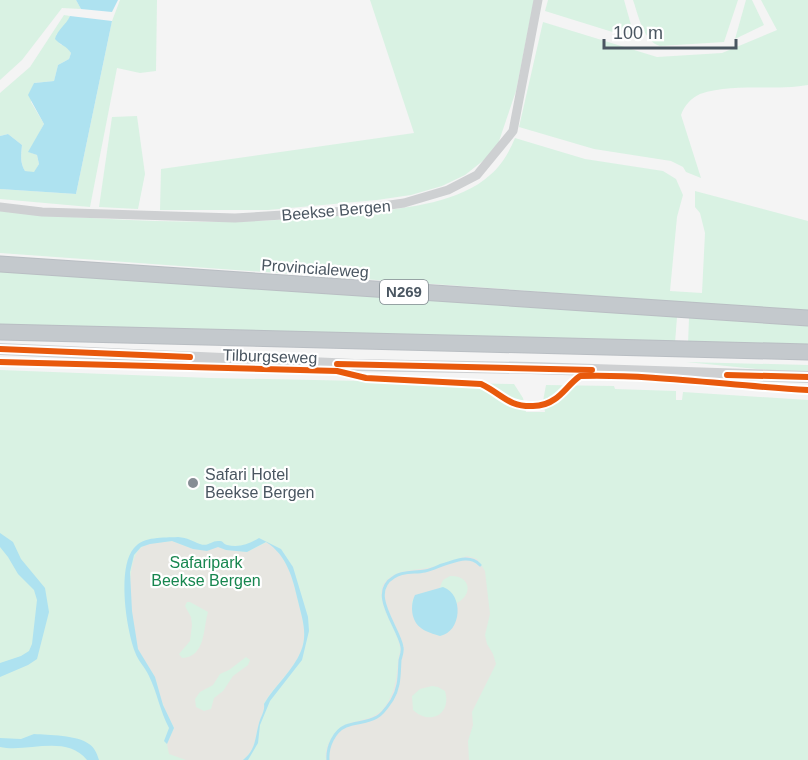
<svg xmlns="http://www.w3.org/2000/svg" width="808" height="760" viewBox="0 0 808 760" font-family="Helvetica,sans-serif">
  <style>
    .green { fill: #d9f2e3 }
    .sand { fill: #e7e6e1; fill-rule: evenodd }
    .water { fill: #aee2f0 }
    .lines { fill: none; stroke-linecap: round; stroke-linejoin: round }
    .stream { stroke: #aee2f0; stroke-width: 3 }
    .trunk-casing { stroke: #b9bec3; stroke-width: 17 }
    .minor { stroke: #ced0d2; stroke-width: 9 }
    .tertiary { stroke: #ced0d2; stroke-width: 12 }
    .trunk { stroke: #c4c9cd; stroke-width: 15 }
    .cycleway-casing { stroke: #fff; stroke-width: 10 }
    .cycleway { stroke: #e8590c; stroke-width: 6 }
    .poi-dot { fill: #868d94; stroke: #fff; stroke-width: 2 }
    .labels { text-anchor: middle; stroke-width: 4.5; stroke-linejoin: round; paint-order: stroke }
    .shield { fill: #fff; stroke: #808990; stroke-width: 1.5 }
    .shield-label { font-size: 15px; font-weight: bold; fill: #4a5661 }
    .street-label { font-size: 16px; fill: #4a5661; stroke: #fff }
    .poi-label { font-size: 16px; fill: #4a5661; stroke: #fff; text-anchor: start }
    .park-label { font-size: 16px; fill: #17864f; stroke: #fff }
  </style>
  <rect width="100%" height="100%" fill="#f4f4f4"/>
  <g class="green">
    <path d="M0 0H76L81 9 62 8 22 60 0 80Z"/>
    <path d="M120 0H157L156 71 140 73 117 68 90 207 0 199V189L76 194 112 21Z"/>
    <path d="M370 0H534L516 91 497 147 484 160 465 175 442 186 411 195 377 200 268 210H160L161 169 414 133Z"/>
    <path d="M548 0H624L635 39 545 11Z"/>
    <path d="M633 0H738L724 42 660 46C643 41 638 14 633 0Z"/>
    <path d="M746 0H752L764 25 735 39Z"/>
    <path d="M761 0H808V85C774 91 732 83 700 94 691 98 684 106 681 115L701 178 686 172 683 167 671 161 594 149 519 127 543 22 657 57 722 53 777 30Z"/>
    <path d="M64 15 70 16 67 24 56 35 60 44 67 47 71 53 69 59 58 65 54 81 34 83 31 102 44 124 29 152 37 155 39 164 34 173 25 171C20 163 21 155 22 145L8 134 0 136V93L30 67Z"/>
    <path d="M137 116 145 174 138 209 99 207 112 117Z"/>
    <path d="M515 138 585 159 663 171 676 179 683 195 677 217 670 291 702 293 705 233 700 213 695 207V191L808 221V311L0 253V211C123 222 246 228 370 212 407 208 461 202 490 175 502 165 509 152 515 138Z"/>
    <path d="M0 269 677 317 675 343 0 326Z"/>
    <path d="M689 318 808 326V347L688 344Z"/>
    <path d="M686 362 808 365V374Z"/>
    <path d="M0 370 211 378 514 384 523 398 526 412H545L543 401 546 385 614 386 615 389 676 391V400H682L683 392 808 400V760H0Z"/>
  </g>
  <g class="sand">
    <path d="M172 541 193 549 218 547 226 550 247 552 267 542C287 555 293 579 298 601 302 618 308 633 301 651 294 670 275 685 264 703 265 711 261 716 259 723 255 738 256 750 243 760H186L169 754 167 744 174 728C170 719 165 711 162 702 159 694 158 684 154 676 149 666 140 657 137 647 132 627 123 562 141 548 149 541 162 543 172 541ZM187 602H190L208 612C203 628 206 657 182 658L179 654 190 641 192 625 191 617 185 606ZM246 657 250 660 248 665 233 676 223 691 214 698 211 709 204 711 196 707 195 699 200 692 213 685 220 674 229 670Z"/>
    <path d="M467 556 477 559 485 571 490 614 485 635 487 644 493 654 496 664 472 712 473 725 468 741 469 760H326C325 751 327 746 331 739 348 711 374 730 389 700 396 686 397 675 398 660 399 655 401 651 400 647 398 626 362 589 396 574 407 569 420 570 432 567 444 565 455 560 467 556ZM450 576C470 575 474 594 457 603L455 623 440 636 433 633 414 618 412 601 420 594 439 589 443 580ZM432 686 438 687 445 691C452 714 430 726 413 710L412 696 420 689Z"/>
  </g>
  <g class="water">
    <path d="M76 0H118L112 12 81 9Z"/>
    <path d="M70 16 112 21 76 194 0 189V136L8 134 22 145C21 155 20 163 25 171L34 172 39 164 37 155 28 152 44 124 28 95 34 83 54 81 58 65 69 59 71 53C67 46 60 45 55 39 57 30 66 25 70 16Z"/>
    <path d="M0 533 13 542 21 559 45 588 49 612 37 659 28 665 0 677V663L21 656 29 651 32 644 37 600 34 590 18 574 8 557 0 547Z"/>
    <path d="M178 537C188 538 192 541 200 544 208 547 211 541 218 541 225 541 221 543 227 545 239 548 249 544 259 538L281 549 293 567 308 617 309 631 302 660 270 701 260 725 258 743 248 760H243C256 750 255 738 259 723 261 716 265 711 264 704 275 685 293 671 301 651 308 634 302 618 298 601 293 579 287 555 266 542L247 552 226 550 218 547 207 551 193 549 172 541 150 544 141 547 134 555 130 572 132 611 138 649 155 677 163 705 174 728 167 744 164 741 169 728C160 711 157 692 149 676 145 667 138 661 135 652 126 629 117 567 134 548 144 536 163 538 178 537Z"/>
    <path d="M443 587C464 594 462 632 440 636 434 634 426 632 421 628 411 621 410 605 415 595Z"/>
    <path d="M34 734C48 735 78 735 89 744 95 748 97 754 99 760H87C66 734 27 753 0 747V738L21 739Z"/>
  </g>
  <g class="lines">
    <path class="stream" d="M328 760C327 747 334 731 346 726 356 722 367 723 377 717 383 714 388 706 392 700 400 687 399 675 400 660 401 656 403 652 402 647 399 627 367 593 394 577 402 571 415 573 425 571 431 570 437 567 442 565 456 561 469 554 480 565"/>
    <g class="trunk-casing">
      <g id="trunk">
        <path d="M0 264 808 318"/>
        <path d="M0 332 808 352"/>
      </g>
    </g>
    <path class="minor" d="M0 207 42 212 235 218 348 211 404 203 448 190 477 175 513 131 538 0"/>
    <path class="tertiary" d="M0 349 354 365 531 368 808 377"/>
    <use href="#trunk" class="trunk"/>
    <g class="cycleway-casing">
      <g id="cycleway">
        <path d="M0 349 190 357"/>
        <path d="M0 362 337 371 366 378 481 384C502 394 508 407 533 406 541 406 548 404 555 399 564 393 570 383 580 376 656 374 732 386 808 390"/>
        <path d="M337 364 592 370"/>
        <path d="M727 375 808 377"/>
      </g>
    </g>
    <use href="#cycleway" class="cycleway"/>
  </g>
  <circle class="poi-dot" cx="193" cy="483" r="6"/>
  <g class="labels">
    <rect class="shield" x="380" y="280" width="48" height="24" rx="4.5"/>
    <g class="shield-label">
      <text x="404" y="297">N269</text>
    </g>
    <g class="street-label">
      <text transform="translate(336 210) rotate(-5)" y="6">Beekse Bergen</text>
      <text transform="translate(315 268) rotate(4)" y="6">Provincialeweg</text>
      <text transform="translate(270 356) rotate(2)" y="6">Tilburgseweg</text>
    </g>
    <g class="poi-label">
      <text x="205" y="480">Safari Hotel<tspan x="205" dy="18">Beekse Bergen</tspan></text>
    </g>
    <g class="park-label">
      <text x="206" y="568">Safaripark<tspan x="206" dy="18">Beekse Bergen</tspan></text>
    </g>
  </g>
  <path d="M604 39v9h132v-9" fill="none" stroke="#4a5661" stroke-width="3"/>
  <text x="613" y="39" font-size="18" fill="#4a5661" stroke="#ffffff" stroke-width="4.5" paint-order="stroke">100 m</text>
</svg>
